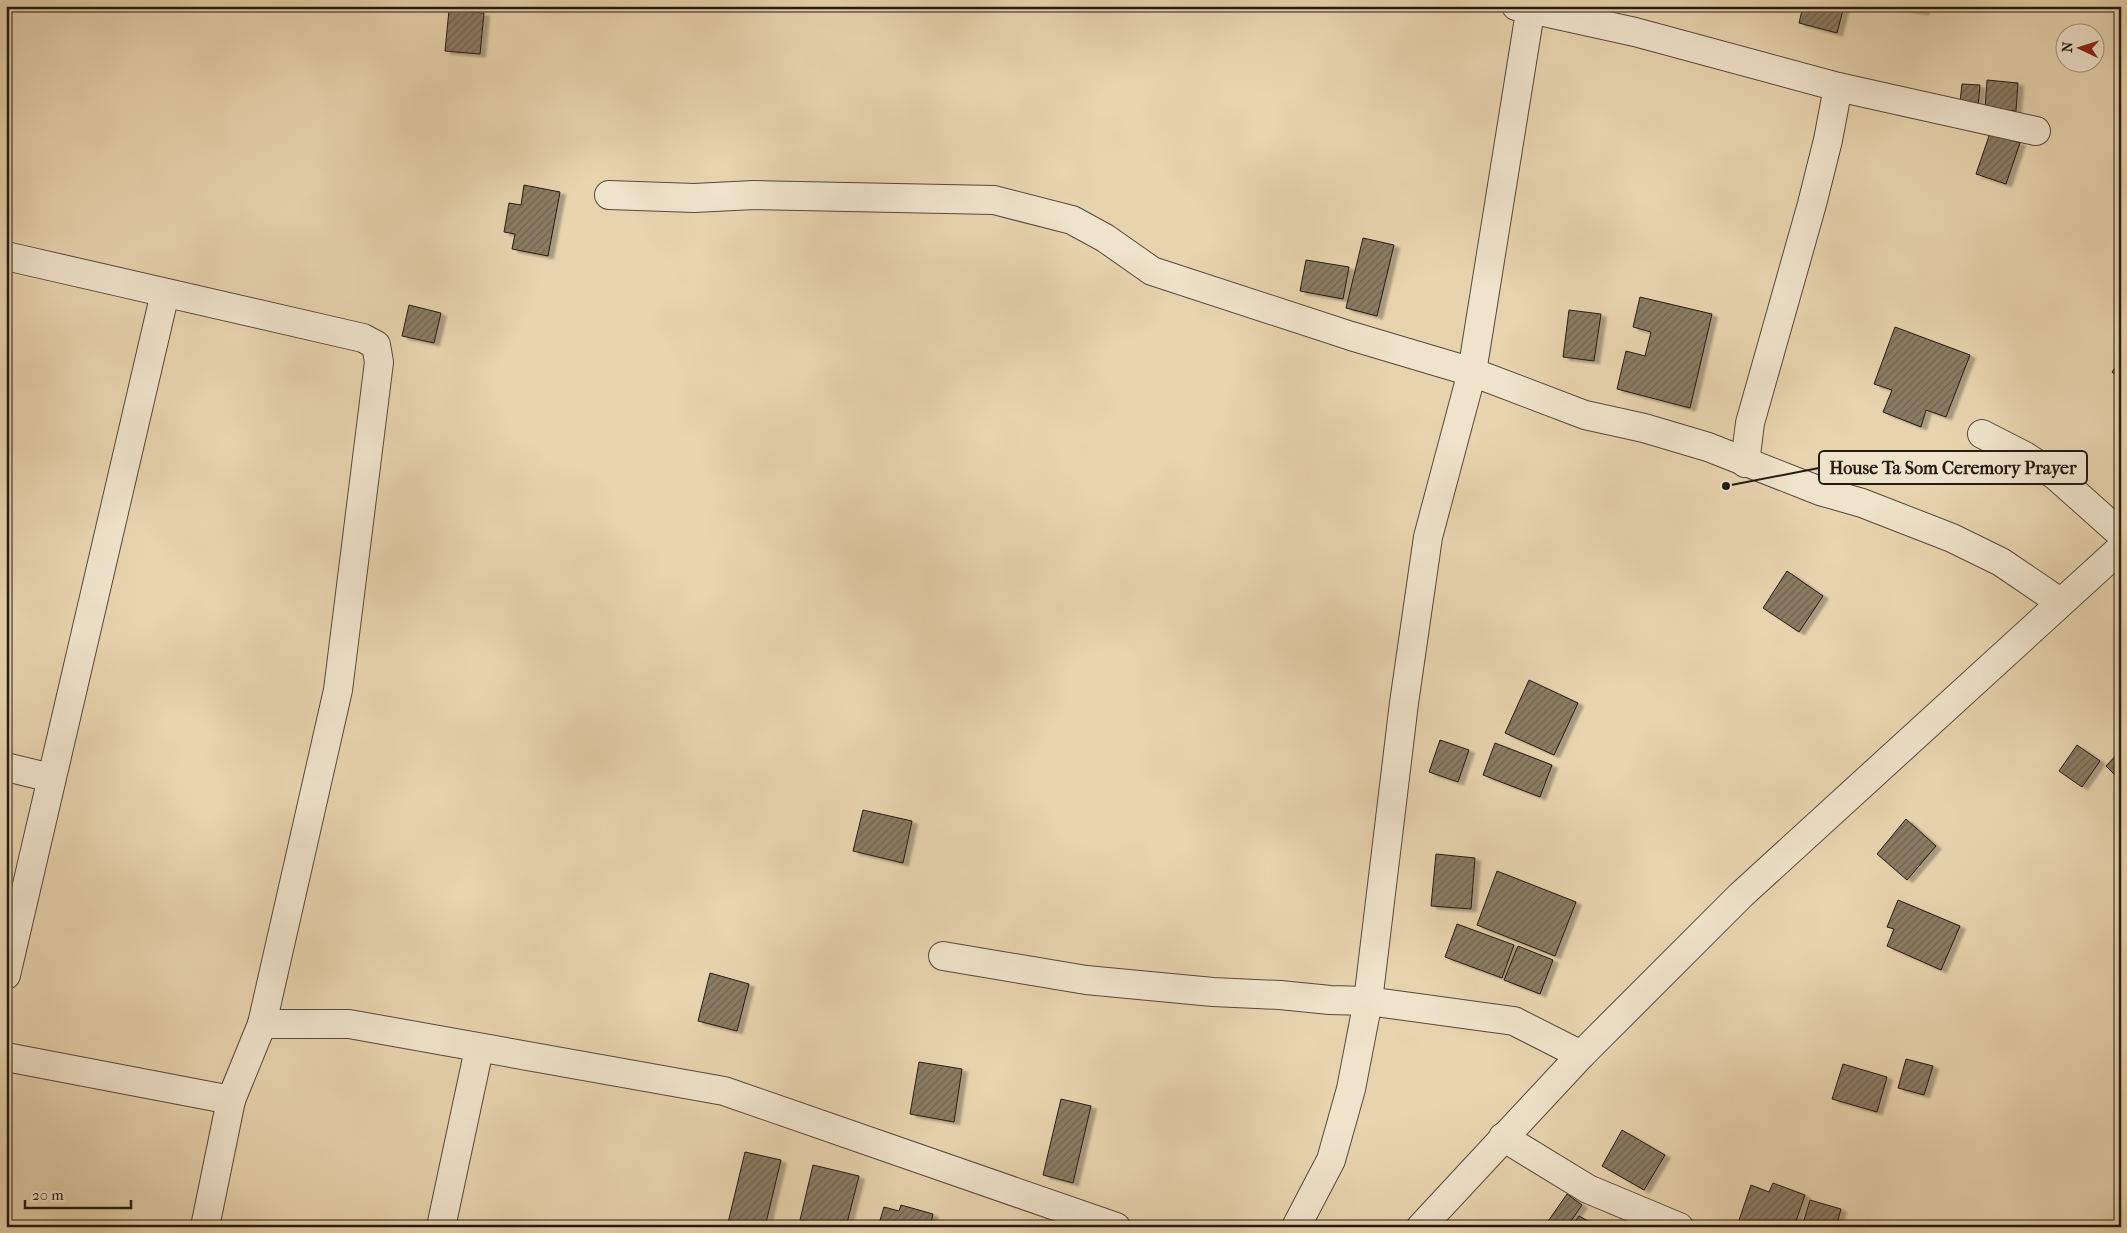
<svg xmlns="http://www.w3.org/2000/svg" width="2127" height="1233" viewBox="0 0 2127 1233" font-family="'IM FELL French Canon',serif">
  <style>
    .building { fill: url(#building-hatch); stroke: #251b10; filter: url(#shadow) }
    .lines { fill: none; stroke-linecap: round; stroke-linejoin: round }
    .minor-casing { stroke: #564938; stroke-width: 30 }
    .minor { stroke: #efe3cb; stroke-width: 28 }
    .leader { fill: none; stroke: #251b10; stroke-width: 2 }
    .callout-dot { fill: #251b10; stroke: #efe3cb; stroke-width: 2 }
    .callout { fill: #efe3cb; stroke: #251b10; stroke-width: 2 }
    .callout-label { font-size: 18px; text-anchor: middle; font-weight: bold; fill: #251b10 }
  </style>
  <defs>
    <pattern id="building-hatch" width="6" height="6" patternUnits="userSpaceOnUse" patternTransform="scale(1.25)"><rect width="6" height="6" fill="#8a7b63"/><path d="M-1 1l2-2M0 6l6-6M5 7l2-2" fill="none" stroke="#716450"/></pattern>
    <filter id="shadow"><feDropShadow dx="5.5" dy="3" stdDeviation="1" flood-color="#0004"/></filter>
  </defs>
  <rect width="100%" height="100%" fill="#e7d4af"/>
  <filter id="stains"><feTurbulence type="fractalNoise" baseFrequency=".004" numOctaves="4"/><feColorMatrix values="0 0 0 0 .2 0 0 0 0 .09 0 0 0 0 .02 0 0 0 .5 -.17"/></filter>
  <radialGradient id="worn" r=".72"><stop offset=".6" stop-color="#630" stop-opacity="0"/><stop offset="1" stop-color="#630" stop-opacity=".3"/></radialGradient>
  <g class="building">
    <path d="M1803 6H1844L1837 33 1799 23Z"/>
    <path d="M1890 6H1924L1923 12Z"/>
    <path d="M449 10 484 13 480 54 445 51Z"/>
    <path d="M1987 80 2018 83 2016 111 1985 109Z"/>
    <path d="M1962 84 1980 85 1978 107 1960 102Z"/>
    <path d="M1990 133 2020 143 2006 184 1976 174Z"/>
    <path d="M524 185 560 192 548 256 512 249 515 234 504 232 509 203 521 205Z"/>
    <path d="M1363 238 1394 245 1377 316 1346 308Z"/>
    <path d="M1306 260 1349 267 1343 299 1300 291Z"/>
    <path d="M1640 297 1712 314 1690 408 1617 389 1626 351 1645 356 1651 332 1633 327Z"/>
    <path d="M409 305 441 313 434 343 402 336Z"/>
    <path d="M1569 310 1601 314 1594 361 1563 357Z"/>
    <path d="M1895 327 1970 355 1946 417 1926 410 1921 427 1883 412 1892 390 1874 384Z"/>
    <path d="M2121 360V379L2112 372Z"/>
    <path d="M1787 571 1823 596 1799 632 1763 608Z"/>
    <path d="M1529 680 1578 703 1554 755 1505 733Z"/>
    <path d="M1440 740 1469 750 1458 782 1429 772Z"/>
    <path d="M1495 743 1552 765 1540 797 1483 775Z"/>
    <path d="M2077 745 2100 761 2082 787 2059 771Z"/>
    <path d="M2121 750V781L2106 766Z"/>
    <path d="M863 810 912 821 903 863 853 851Z"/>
    <path d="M1906 819 1936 846 1907 880 1877 854Z"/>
    <path d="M1436 854 1475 858 1471 909 1431 906Z"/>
    <path d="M1497 871 1576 902 1555 956 1477 925Z"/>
    <path d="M1898 900 1960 926 1941 970 1887 946 1894 929 1887 927Z"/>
    <path d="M1457 924 1514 945 1502 978 1445 957Z"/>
    <path d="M1518 946 1553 960 1540 994 1504 980Z"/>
    <path d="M710 973 749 984 737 1031 698 1021Z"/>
    <path d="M1906 1059 1933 1066 1924 1095 1898 1088Z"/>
    <path d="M919 1062 962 1069 954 1122 910 1114Z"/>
    <path d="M1843 1064 1887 1077 1877 1112 1832 1099Z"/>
    <path d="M1061 1099 1091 1106 1073 1183 1043 1175Z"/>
    <path d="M1622 1130 1665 1155 1644 1190 1602 1166Z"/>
    <path d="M745 1152 781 1160 765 1227H727Z"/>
    <path d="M813 1165 859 1176 846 1227H827L800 1220Z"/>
    <path d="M1773 1183 1805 1195 1794 1227 1737 1226 1751 1185 1769 1192Z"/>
    <path d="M1567 1194 1582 1205 1567 1227H1544Z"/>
    <path d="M1810 1200 1841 1209 1836 1227H1802Z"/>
    <path d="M901 1205 933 1214 930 1227H878L884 1207 899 1211Z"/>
    <path d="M1579 1216 1599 1227H1571Z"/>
    <path d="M1867 1221 1886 1227H1866Z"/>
  </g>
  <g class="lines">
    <g class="minor-casing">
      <g id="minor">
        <path d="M1516 6 1635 32 1838 87 2036 131"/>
        <path d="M609 195 694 198 754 195 994 200 1072 220 1105 238 1152 271 1351 336 1472 372 1585 415 1644 428 1708 447 1820 491 1862 503 1952 538 2001 562 2060 602"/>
        <path d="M6 256 363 338 376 345 379 362 338 690 262 1024"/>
        <path d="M1982 434 2025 456 2056 476 2121 534"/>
        <path d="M1745 463 1750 423 1812 204 1828 140 1838 87"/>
        <path d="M6 767 51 778"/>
        <path d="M943 956 1086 980 1213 992 1280 995 1330 1000 1368 1001 1514 1021 1581 1055"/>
        <path d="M6 975 165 293"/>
        <path d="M6 1057 231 1100 262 1024H349L724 1091 1116 1227"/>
        <path d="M1503 1137 1588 1189 1679 1227"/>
        <path d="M205 1227 231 1100"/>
        <path d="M441 1227 479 1049"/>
        <path d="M1296 1227 1331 1160 1351 1089 1368 1001 1404 703 1428 537 1472 372 1531 6"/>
        <path d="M1421 1227 1581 1055 1741 895 2121 548"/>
      </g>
    </g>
    <use href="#minor" class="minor"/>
  </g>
  <path class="leader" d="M1726 486L1819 468"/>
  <circle class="callout-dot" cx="1726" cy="486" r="5"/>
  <rect class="callout" x="1819" y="451" width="268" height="33" rx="5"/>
  <g class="callout-label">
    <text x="1953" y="474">House Ta Som Ceremory Prayer</text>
  </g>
  <rect width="2127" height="1233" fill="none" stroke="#e7d4af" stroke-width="25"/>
  <rect x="8" y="8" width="2112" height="1218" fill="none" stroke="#251b10" stroke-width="2.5"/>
  <rect x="12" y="12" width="2102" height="1208" fill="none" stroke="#251b10"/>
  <g transform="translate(2080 48) rotate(274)"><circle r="24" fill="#efe3cb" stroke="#9e9380"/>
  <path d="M0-4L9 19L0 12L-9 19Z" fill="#8f2418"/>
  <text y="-8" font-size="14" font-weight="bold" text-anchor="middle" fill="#251b10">N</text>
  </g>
  <path d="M25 1200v8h106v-8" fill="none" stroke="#251b10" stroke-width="2.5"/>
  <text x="32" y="1200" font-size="15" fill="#251b10" stroke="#efe3cb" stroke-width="4" paint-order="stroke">20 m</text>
  <rect width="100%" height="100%" filter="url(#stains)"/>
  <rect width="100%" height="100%" fill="url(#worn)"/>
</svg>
